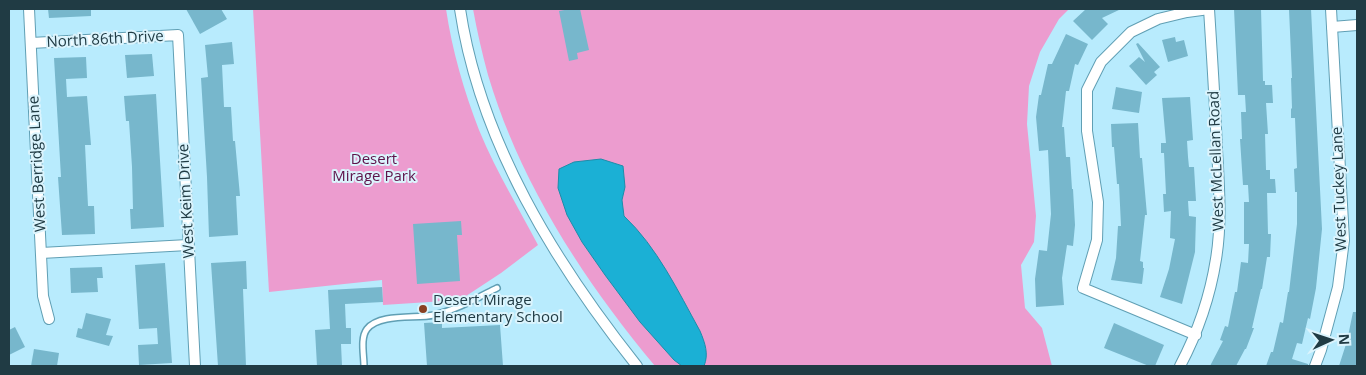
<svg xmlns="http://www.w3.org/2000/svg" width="1366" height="375" viewBox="0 0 1366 375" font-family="'Open Sans',sans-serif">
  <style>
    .green { fill: #ec9ccf }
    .water { fill: #1bb0d5; stroke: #1c8daa }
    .building { fill: #77b7cc }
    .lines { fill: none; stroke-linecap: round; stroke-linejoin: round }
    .service-casing { stroke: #609fb4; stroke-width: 8 }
    .minor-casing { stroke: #609fb4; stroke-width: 12 }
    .service { stroke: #fff; stroke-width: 5 }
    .minor { stroke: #fff; stroke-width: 10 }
    .poi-dot { fill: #884023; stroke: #dbf4fd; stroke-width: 2 }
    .labels { text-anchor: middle; stroke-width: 4; stroke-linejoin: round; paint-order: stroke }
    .street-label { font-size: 15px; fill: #203b44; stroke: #dbf4fd }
    .park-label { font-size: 15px; fill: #5e134a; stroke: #dbf4fd }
    .poi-label { font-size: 15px; fill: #203b44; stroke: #dbf4fd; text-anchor: start }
  </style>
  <rect width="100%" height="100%" fill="#b8ebfd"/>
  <g class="green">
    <path d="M253 9H446C452 50 464 91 479 130 495 169 518 207 538 245L501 273 460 300 383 305 382 280 269 292Z"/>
    <path d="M473 9H1069L1059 19 1040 52 1029 86 1027 124 1036 216 1034 242 1021 265 1025 308 1042 328 1052 366H655C584 281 520 183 488 75 482 53 477 31 473 9Z"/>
  </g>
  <path class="water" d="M601 159 623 166 625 187 622 200 624 216C657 247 678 291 700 331 705 343 709 354 704 366H682L674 360 640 322 605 275 582 242 567 215 558 188 559 169 574 162Z"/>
  <g class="building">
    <path d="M48 9H91V16L49 18Z"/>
    <path d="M186 9H221L227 19 200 34Z"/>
    <path d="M570 9H580L589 50 577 53 578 59 569 61 559 11Z"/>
    <path d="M1086 9H1121L1102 18 1108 24 1092 40 1073 21Z"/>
    <path d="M1234 9H1261L1263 81H1265V85H1272L1273 103H1266L1268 134H1265L1266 170H1270V179H1275L1276 193H1267L1268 234H1271L1270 257H1267L1262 289H1261L1252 328H1254L1246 349H1245L1236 366H1210L1223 341 1220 340 1225 326 1228 327 1235 292H1237L1241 262 1248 263 1249 244H1244V202H1249L1248 185H1243L1240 139H1242L1241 112H1246L1245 95H1238Z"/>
    <path d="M1289 9H1311L1322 229 1316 288 1310 319 1308 318 1302 344 1297 343 1292 359 1308 364V366H1266L1271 352H1273L1280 322 1283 323 1288 292H1289L1297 224V192H1295L1294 169 1297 168 1295 118H1291V109L1292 108 1291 78H1292Z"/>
    <path d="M1066 34 1088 44 1078 65 1075 64 1069 91H1066L1062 127H1064L1066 157H1070L1072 189H1073L1075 225 1073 246 1067 245 1062 278 1064 305 1036 307 1035 279 1039 250 1047 251 1051 214 1048 150 1039 151 1036 117 1039 95H1041L1048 64H1052Z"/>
    <path d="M1175 37 1176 42 1184 40 1188 56 1168 62 1162 40Z"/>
    <path d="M232 42 234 64 222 65 224 107H231L233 141H235L240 196H236L238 235 209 237 207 177 201 78 208 77 205 45Z"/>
    <path d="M1138 43 1160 67 1154 72 1157 75 1146 85 1129 66 1139 57 1145 62 1136 44Z"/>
    <path d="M152 54 154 76 127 78 125 55Z"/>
    <path d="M86 57 87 78 66 79 67 97 87 96 91 145H85L88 206H94L95 234 62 235 58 177H61L54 58Z"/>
    <path d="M1116 87 1142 92 1139 113 1112 109Z"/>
    <path d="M156 94 164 227 131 229 130 209H133L132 167 129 121H126L124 96Z"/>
    <path d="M1190 97 1193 140 1187 141 1188 157 1189 167H1194L1196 201H1188L1189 216 1196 217 1195 252 1182 304 1160 297 1169 269 1175 239 1170 238 1171 211 1164 212 1163 194H1166L1164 153H1161V143H1166L1162 98Z"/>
    <path d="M1138 123 1140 158H1142L1147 215H1145L1140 261 1143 262V268H1144L1142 284 1111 280 1116 258 1118 226H1121L1119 184H1117L1114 147H1112L1111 124Z"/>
    <path d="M461 221 462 235H457L460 281 417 284 413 224Z"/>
    <path d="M246 261 247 289H243L246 366H218L211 263Z"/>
    <path d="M165 263 172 363 139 365 138 345 158 344 157 328 139 329 135 265Z"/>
    <path d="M102 267 103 278H97L98 292 71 293 70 268Z"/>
    <path d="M382 287 383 302 345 304 346 328H351V344H341L342 366H317L315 330 330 329 328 290Z"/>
    <path d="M1353 312H1357V366H1339L1347 341Z"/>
    <path d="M86 313 111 319 106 335 113 336 109 346 76 337 78 328 82 329Z"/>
    <path d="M442 322V328L500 325 503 366H427L424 323Z"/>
    <path d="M1114 323 1164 345 1155 366H1149L1104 348Z"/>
    <path d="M15 327 25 347 9 355V330Z"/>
    <path d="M34 349 59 353 57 366H31Z"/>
  </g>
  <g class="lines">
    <g class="service-casing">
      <path id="service" d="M364 366C364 355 360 338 367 329 380 313 416 319 434 315 456 310 477 298 497 288"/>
    </g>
    <g class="minor-casing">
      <g id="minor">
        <path d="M29 9 43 296 49 319"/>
        <path d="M460 9C480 142 555 263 637 366"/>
        <path d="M1332 27 1357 25"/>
        <path d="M31 43 178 35 195 366"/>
        <path d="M41 253 188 245"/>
        <path d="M1196 335 1083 288 1097 240 1098 202 1087 131V90L1101 62 1131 32 1158 19 1187 12 1209 9"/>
        <path d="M1180 366C1198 332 1210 297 1216 259 1222 223 1219 186 1217 149 1215 102 1212 56 1209 9"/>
        <path d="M1315 366 1321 350 1338 287 1344 240 1331 9"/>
      </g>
    </g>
    <use href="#service" class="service"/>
    <use href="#minor" class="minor"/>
  </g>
  <circle class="poi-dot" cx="423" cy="309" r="5"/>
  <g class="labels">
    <g class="street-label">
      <text transform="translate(105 39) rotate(-3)" y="5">North 86th Drive</text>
      <text transform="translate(1216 161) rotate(-92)" y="5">West McLellan Road</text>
      <text transform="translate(37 164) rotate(-93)" y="5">West Berridge Lane</text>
      <text transform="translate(1339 189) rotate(-92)" y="5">West Tuckey Lane</text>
      <text transform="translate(186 201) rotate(-93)" y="5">West Keim Drive</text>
    </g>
    <g class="park-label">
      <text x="374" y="164">Desert<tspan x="374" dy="17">Mirage Park</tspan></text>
    </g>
    <g class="poi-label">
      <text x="433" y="305">Desert Mirage<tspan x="433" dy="17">Elementary School</tspan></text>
    </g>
  </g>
  <rect width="1366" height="375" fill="none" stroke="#203b44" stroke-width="20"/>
  <g transform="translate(1331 340) rotate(87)" stroke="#dbf4fd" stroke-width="4" paint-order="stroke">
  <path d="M0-4L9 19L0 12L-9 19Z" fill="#203b44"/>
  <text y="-8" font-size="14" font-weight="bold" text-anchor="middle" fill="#203b44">N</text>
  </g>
</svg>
